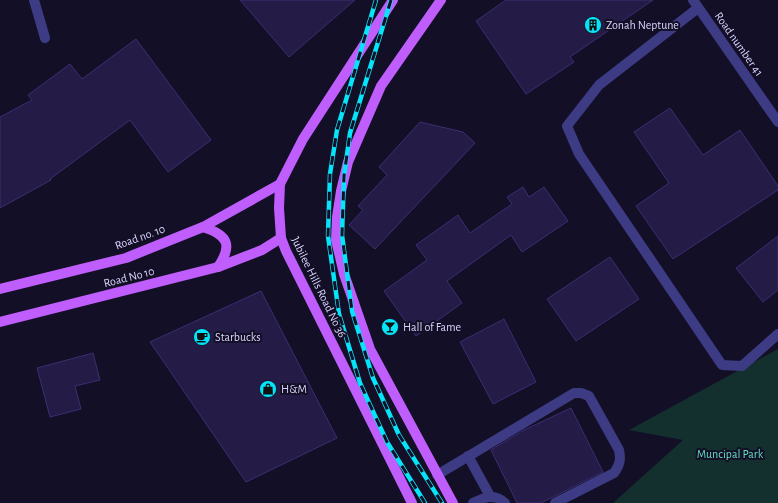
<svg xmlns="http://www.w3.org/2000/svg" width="778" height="503" viewBox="0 0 778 503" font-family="'Alegreya Sans',sans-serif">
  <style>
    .green { fill: #13302e }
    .building { fill: #241c46; stroke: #3b2e72 }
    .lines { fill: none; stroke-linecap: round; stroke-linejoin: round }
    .minor { stroke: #3d3b84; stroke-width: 10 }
    .major { stroke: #bf5efc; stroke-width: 10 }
    .rail-casing { stroke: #05e5fa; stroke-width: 4.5 }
    .rail { stroke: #130f26; stroke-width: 3; stroke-dasharray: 9; stroke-linecap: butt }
    .labels { text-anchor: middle; stroke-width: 4; stroke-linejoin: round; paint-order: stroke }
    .poi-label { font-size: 12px; fill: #d9d5fe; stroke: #130f26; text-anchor: start }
    .street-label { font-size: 12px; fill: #d9d5fe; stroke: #130f26 }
    .park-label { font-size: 12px; fill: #62debd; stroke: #130f26 }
  </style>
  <rect width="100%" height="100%" fill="#130f26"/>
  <path class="green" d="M778 349V503H613L683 440 629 430Z"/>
  <g class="building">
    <path d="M240 0H355L289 57Z"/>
    <path d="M506 0H653L570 57 574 62 526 94 476 21Z"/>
    <path d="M136 39 211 140 168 172 130 120 50 179 51 180 0 208V117L32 100 28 95 70 64 82 79Z"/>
    <path d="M670 108 703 155 740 130 778 186V190L673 259 636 206 669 183 634 132Z"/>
    <path d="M420 122 463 132 475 143 375 249 349 225 363 210 358 206 387 175 379 167Z"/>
    <path d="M523 187 529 197 544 187 568 221 522 252 511 235 447 281 462 303 416 336 384 291 427 260 416 245 458 215 470 233 512 204 507 197Z"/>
    <path d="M778 236V290L763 302 736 268Z"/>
    <path d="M610 257 639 299 576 341 547 299Z"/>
    <path d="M261 291 337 438 246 482 150 342Z"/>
    <path d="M504 319 536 382 493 404 460 342Z"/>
    <path d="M93 353 100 380 75 386 81 409 50 417 37 368Z"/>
    <path d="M571 408 603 472 541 503H517L491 450 524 430Z"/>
  </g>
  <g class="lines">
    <g class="minor">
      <path d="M34 0 45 38"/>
      <path d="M693 0 778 122"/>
      <path d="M698 8 599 85 567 126 579 154 722 365 742 366 778 334"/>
      <path d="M468 456 490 496"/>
      <path d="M437 475 574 393H581L589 396 619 450C621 459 620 465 614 473L555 503"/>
      <path d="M473 503C485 497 495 493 505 503"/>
    </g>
    <g class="major">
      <path d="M393 0 303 139 280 184 279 208 281 238 286 251 412 503"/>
      <path d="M441 0 381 86 348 162 341 191 337 217 336 240 344 274 370 349 453 503"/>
      <path d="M203 227C228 235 233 245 218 267"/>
      <path d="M0 289 126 258 203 227 280 184"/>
      <path d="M0 322 218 267 262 250 281 238"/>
    </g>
    <g class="rail-casing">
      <g id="rail">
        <path d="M376 0 337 130 330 174 328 236 339 314 360 383 387 442 425 503"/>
        <path d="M391 0 350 133 344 176 342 235 352 311 373 378 399 435 442 503"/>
      </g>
    </g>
    <use href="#rail" class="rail"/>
  </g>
  <defs>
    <g id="building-disc" transform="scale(0.9)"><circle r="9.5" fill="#05e5fa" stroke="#130f26"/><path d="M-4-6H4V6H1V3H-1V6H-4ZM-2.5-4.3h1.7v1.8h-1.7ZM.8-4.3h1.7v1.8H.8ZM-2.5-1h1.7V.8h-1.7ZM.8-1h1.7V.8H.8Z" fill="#111"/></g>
    <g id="bar-disc" transform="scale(0.9)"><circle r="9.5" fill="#05e5fa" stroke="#130f26"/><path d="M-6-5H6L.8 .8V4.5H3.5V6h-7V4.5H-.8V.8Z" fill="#111"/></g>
    <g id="cafe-disc" transform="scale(0.9)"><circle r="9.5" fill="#05e5fa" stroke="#130f26"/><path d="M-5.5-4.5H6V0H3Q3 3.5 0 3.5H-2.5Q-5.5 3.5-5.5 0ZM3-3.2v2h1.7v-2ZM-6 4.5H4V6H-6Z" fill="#111"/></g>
    <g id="shop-disc" transform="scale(0.9)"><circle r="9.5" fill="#05e5fa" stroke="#130f26"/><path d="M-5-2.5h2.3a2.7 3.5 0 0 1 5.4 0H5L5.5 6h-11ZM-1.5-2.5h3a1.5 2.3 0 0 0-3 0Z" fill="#111"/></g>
  </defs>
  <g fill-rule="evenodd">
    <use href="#building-disc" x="593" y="25"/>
    <use href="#bar-disc" x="390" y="327"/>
    <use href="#cafe-disc" x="202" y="337"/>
    <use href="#shop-disc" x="268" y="389"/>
  </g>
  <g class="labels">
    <g class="poi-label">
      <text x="606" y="29">Zonah Neptune</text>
      <text x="403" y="331">Hall of Fame</text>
      <text x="215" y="341">Starbucks</text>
      <text x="281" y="393">H&amp;M</text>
    </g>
    <g class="street-label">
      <text transform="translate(739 44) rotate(55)" y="4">Road number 41</text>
      <text transform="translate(140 237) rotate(-20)" y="4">Road no. 10</text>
      <text transform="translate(129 277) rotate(-14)" y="4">Road No 10</text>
      <text transform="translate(319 287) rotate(64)" y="4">Jubilee Hills Road No 36</text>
    </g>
    <g class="park-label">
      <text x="730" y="458">Muncipal Park</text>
    </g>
  </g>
</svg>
